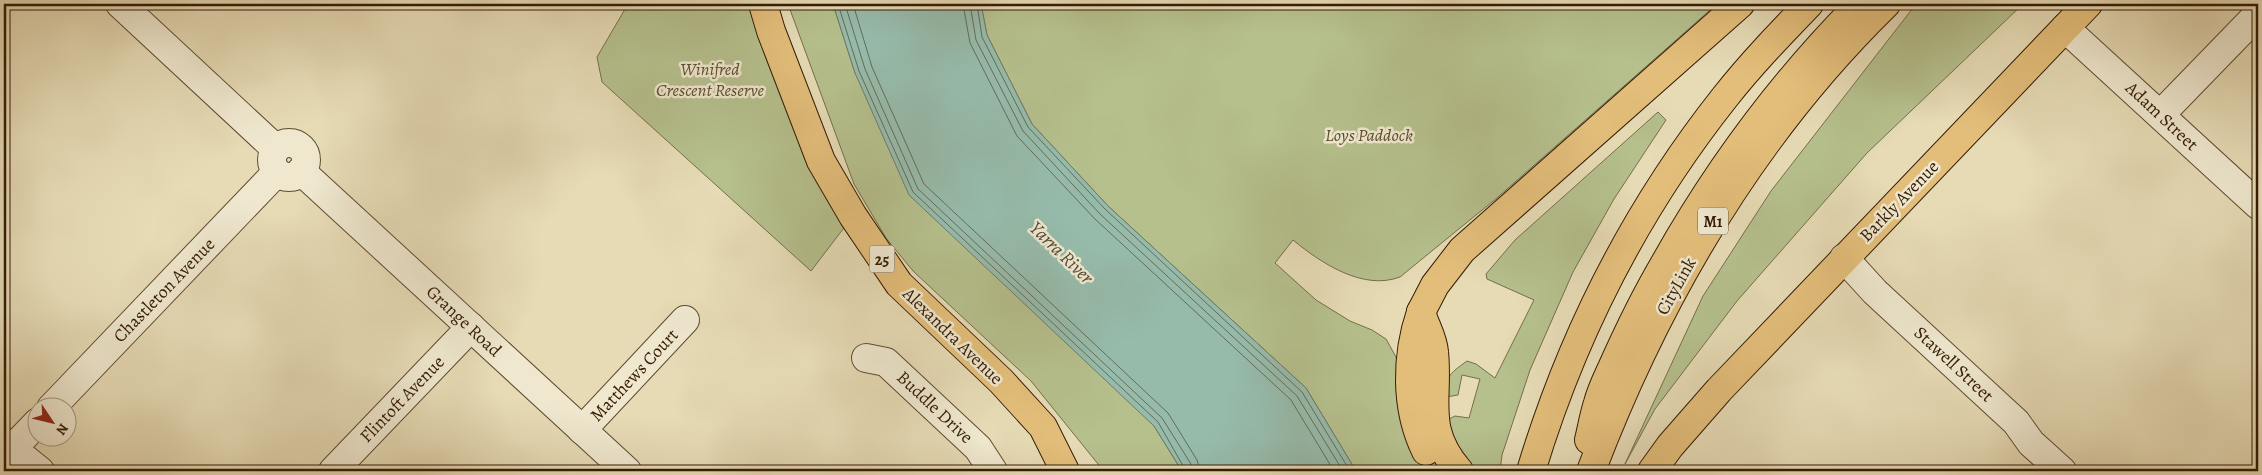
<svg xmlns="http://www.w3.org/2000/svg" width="2262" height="475" viewBox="0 0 2262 475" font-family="Alegreya,serif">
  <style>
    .green { fill: #b5c08d; stroke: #746e4a }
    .water { fill: #96bbab; stroke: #6f7b69 }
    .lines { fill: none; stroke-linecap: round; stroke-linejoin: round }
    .shore { stroke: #656b58; stroke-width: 1 }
    .minor-casing { stroke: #604b32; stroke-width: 30 }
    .major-casing { stroke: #341b06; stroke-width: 30 }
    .highway-casing { stroke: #341b06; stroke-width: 30 }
    .minor { stroke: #efe8cf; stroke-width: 28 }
    .major { stroke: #e3be7a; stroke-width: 28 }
    .highway { stroke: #e3be7a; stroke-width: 28 }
    .labels { text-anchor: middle; stroke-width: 5; stroke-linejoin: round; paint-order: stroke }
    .shield { fill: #efe8cf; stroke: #6c5842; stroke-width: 1 }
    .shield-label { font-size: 16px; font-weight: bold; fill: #341b06 }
    .park-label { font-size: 18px; font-style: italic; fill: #5b4d2e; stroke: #efe8cf }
    .street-label { font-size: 18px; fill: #341b06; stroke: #efe8cf }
    .water-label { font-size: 19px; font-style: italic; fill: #514b38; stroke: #efe8cf }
  </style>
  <rect width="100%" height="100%" fill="#e6dbb5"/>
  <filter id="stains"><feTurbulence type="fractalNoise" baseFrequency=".004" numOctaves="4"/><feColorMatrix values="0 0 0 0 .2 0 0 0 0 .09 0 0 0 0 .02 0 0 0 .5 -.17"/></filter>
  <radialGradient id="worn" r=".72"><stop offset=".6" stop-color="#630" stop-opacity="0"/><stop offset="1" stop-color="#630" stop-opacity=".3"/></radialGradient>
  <g class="green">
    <path d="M628 4H763L853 216 811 271 602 82 597 57Z"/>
    <path d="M788 4H833L855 73 1154 426 1182 471H1099L1098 464 1031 381 913 271 886 238 854 184Z"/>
    <path d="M981 4H1717L1498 197 1400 277C1363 291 1321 263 1293 240L1275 263 1316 300 1350 321 1372 330 1386 339 1396 357 1417 456 1426 471H1356L1306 388 1108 206 1032 124 987 35Z"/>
    <path d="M1916 4H2023L1867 153 1737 301 1655 409 1625 464 1703 296 1771 191Z"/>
    <path d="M1658 112 1666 120 1614 199 1573 272 1530 370 1502 455 1500 471H1472L1446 427 1449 419 1455 416 1469 418 1480 379 1462 375 1458 395 1446 397C1445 375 1451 373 1467 361L1476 364 1495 378 1534 300 1487 279 1486 274 1515 240Z"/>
  </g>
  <path class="water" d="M833 4H981L987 35 1032 124 1108 206 1306 388 1356 471H1182L1154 426 909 195 855 73Z"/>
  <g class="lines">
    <g class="shore">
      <path d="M838 4 859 71 913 192 1158 422 1186 471"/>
      <path d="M845 4 865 69 918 189 1162 418 1191 464 1192 471"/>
      <path d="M853 4 872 67 924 184 1168 413 1197 460 1200 471"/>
      <path d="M963 4 970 43 1017 136 1095 219 1291 400 1334 471"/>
      <path d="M970 4 976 40 1023 131 1100 214 1297 396 1343 471"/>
      <path d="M977 4 982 37 1028 127 1105 209 1302 392 1350 471"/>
    </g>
    <g class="minor-casing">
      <g id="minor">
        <path d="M120 4 276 149"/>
        <path d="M2065 28 2258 205"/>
        <path d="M2161 114 2258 14"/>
        <circle cx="289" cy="160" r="17"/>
        <path d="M301 171 627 471"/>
        <path d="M1844 258 1875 292 2016 422 2031 443 2062 471"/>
        <path d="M866 358 886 362 978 448 993 471"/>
        <path d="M51 408 277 172"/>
        <path d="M582 430 685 320"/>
        <path d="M4 442 40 471"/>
        <path d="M12 449 38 422"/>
        <path d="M333 471 471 327"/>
      </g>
    </g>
    <g class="major-casing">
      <g id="major">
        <path d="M763 4 771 31 821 161 853 216 899 284 1001 381 1043 427 1065 471"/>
        <path d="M1421 312C1425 326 1433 338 1434 352 1439 400 1422 428 1459 471"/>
        <path d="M1421 312C1406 356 1405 408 1426 451"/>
        <path d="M1652 471 1670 446 1719 390 2088 4"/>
      </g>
    </g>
    <g class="highway-casing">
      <g id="highway">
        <path d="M1421 312 1435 285 1462 250 1740 4"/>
        <path d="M1589 440C1592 428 1594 415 1598 403 1601 391 1607 379 1612 368 1628 332 1645 297 1665 263 1718 169 1781 84 1857 7"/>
        <path d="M1531 471C1572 335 1637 208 1725 97 1751 64 1780 34 1809 4"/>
        <path d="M1591 471C1657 298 1753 134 1886 4"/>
      </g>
    </g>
    <use href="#minor" class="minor"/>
    <use href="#major" class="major"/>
    <use href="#highway" class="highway"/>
  </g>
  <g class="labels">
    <g class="shield">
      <rect x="1698" y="207.5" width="30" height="27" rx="4"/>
      <rect x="869.5" y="245.5" width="25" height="27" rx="4"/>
    </g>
    <g class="shield-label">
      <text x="1713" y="227">M1</text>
      <text x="882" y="265">25</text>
    </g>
    <g class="park-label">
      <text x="710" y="75">Winifred<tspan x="710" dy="21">Crescent Reserve</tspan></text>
      <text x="1369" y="141">Loys Paddock</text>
    </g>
    <g class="street-label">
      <text transform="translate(2162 116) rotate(43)" y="6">Adam Street</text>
      <text transform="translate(1899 201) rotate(-46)" y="6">Barkly Avenue</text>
      <text transform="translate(1676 286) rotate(-61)" y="6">CityLink</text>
      <text transform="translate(164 290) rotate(-46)" y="6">Chastleton Avenue</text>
      <text transform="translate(464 321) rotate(43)" y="6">Grange Road</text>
      <text transform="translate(953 336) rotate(44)" y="6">Alexandra Avenue</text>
      <text transform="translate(1954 364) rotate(43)" y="6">Stawell Street</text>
      <text transform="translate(634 375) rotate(-47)" y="6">Matthews Court</text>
      <text transform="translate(402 399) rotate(-46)" y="6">Flintoft Avenue</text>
      <text transform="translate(935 407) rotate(43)" y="6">Buddle Drive</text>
    </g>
    <g class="water-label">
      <text transform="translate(1062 252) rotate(44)" y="7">Yarra River</text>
    </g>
  </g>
  <rect width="2262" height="475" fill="none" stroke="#e6dbb5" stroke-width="20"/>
  <rect x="5" y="5" width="2252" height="465" fill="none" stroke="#341b06" stroke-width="2.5"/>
  <rect x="10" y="10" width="2242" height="455" fill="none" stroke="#341b06"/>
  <g transform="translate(52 422) rotate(125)"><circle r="24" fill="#efe8cf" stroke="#a4967f"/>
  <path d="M0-4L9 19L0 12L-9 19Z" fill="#8f2418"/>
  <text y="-8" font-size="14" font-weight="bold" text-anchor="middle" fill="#341b06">N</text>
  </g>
  <rect width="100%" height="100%" filter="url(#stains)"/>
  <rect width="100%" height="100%" fill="url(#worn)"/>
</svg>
